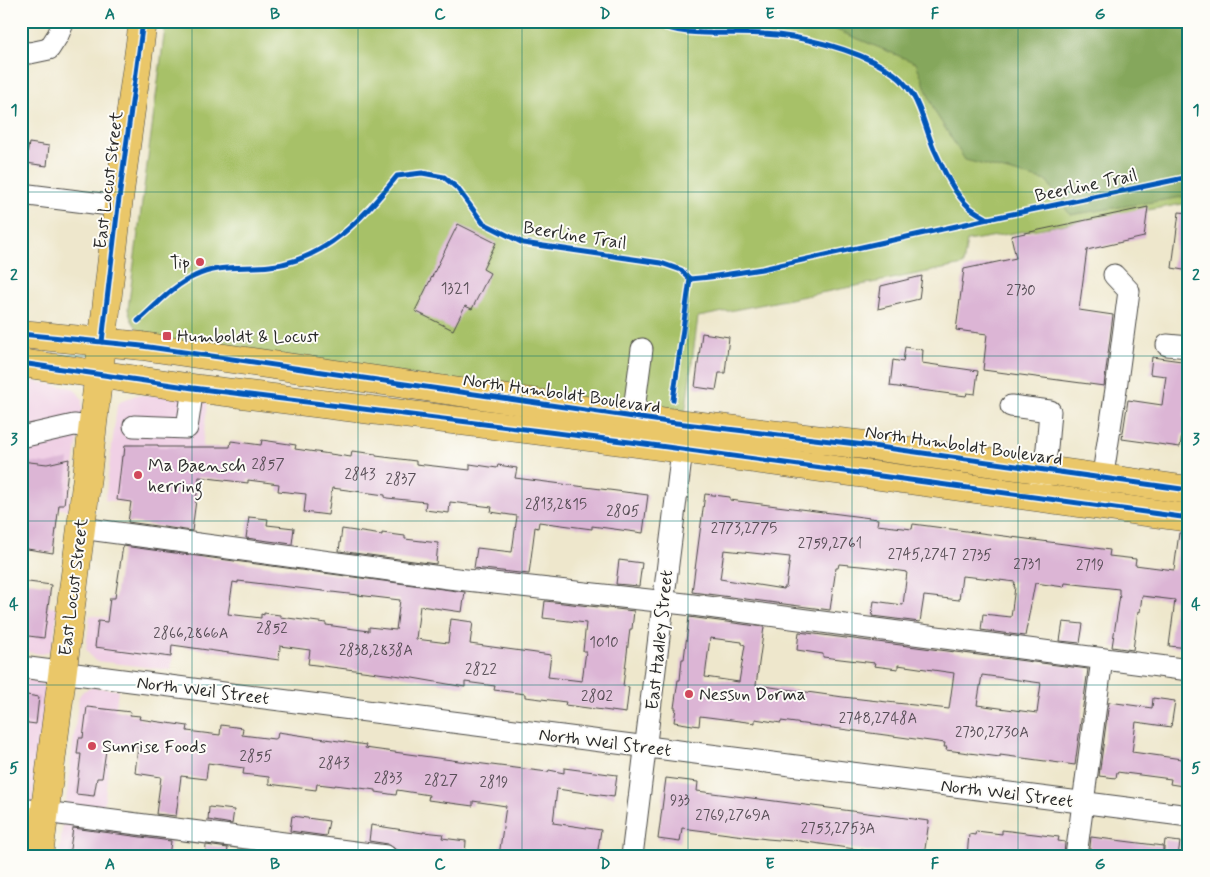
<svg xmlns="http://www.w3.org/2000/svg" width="1210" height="877" viewBox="0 0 1210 877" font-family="Mynerve,sans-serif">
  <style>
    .built { fill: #f0d0e5 }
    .green { fill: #a7c167; stroke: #697649 }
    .forest { fill: #85a75c; stroke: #586944 }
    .building { fill: #dcb5d5; fill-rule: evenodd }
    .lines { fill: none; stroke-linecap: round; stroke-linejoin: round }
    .minor-casing { stroke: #484743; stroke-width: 23 }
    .major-casing { stroke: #484743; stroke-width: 29 }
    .minor { stroke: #fff; stroke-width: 21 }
    .major { stroke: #eac769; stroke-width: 28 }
    .cycleway-casing { stroke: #fdfcf7; stroke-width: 8 }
    .cycleway { stroke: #0057b8; stroke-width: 5 }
    .grid { fill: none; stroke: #0f766e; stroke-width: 1; stroke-opacity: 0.55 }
    .poi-dot { fill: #d1495b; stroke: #fdfcf7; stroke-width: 2 }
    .labels { text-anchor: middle; stroke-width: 4; stroke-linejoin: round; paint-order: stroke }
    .number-label { font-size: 15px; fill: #574e56 }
    .street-label { font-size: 18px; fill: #2b2b2b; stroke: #fdfcf7 }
    .poi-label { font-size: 18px; fill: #2b2b2b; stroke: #fdfcf7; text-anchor: start }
    .neatline { fill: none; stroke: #0f766e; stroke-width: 2 }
    .grid-label { font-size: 16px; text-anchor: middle; font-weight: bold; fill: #0f766e }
  </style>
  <rect width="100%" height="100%" fill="#fdfcf7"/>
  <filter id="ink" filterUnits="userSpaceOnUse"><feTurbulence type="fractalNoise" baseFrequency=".02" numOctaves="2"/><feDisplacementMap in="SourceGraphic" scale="10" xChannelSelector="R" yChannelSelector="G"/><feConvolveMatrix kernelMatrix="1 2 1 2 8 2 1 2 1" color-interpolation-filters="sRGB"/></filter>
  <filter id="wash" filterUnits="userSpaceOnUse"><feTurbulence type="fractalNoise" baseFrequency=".0096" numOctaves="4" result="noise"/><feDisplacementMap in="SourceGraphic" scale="20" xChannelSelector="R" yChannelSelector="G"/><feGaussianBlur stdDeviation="1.12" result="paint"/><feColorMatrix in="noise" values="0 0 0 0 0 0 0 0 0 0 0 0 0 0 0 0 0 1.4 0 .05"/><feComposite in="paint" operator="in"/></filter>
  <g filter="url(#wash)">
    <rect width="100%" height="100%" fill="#eee7cc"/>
    <g class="built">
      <path d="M21 379 72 388 77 392 82 399V409L68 510 21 503Z"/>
      <path d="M136 395H178L208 400 194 512 105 500 117 406 121 401Z"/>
      <path d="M21 604 58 608 52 648 48 652 42 654 21 651Z"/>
      <path d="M90 615 177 627 171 670 96 661 92 658 86 649Z"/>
      <path d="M21 678 42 683 45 687 47 693 32 805 21 803Z"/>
      <path d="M93 687 118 690 103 813 65 809 79 696 83 691Z"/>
      <path d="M63 821 127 829 123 856H59Z"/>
    </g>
    <path class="green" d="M166 21H1189V203L967 241 963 265 698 317 685 415 147 336C136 329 131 322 128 309Z"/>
    <path class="forest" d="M815 21H1189V196L1070 215 1047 181 965 160 935 112 916 63Z"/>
    <g id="blocks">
      <g class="building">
        <path d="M29 143 49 146 47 166 26 163Z"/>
        <path d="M1148 207 1144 237 1087 250 1079 310 1113 315 1104 386 983 370 987 334 956 330 964 269 1016 258 1011 236Z"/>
        <path d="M1179 212 1189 213V271L1172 268Z"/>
        <path d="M458 224 496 243 483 269 490 273 472 309 465 306 453 330 415 311Z"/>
        <path d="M922 276 919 299 878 309 881 286Z"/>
        <path d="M702 333 729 337 725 373H719L716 390 695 387Z"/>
        <path d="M905 347 923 350 922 363 978 371 975 394 967 393 966 396 890 386 893 360 903 362Z"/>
        <path d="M1152 357 1189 362V379L1184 418H1187L1185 435 1182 434 1180 447 1122 439 1128 400 1162 405 1166 376 1150 374Z"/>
        <path d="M262 440 296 445 295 449 351 457 352 451 376 454V456L416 461V464L470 470V464L497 468 498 465 517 468 515 478 648 495 643 533 592 526V529L539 522 538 528 535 527 529 574 474 568 477 548 512 552 517 516 491 512 492 507 450 502 449 513 425 510 426 502 387 498 385 497V495L332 488 328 515 304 512 306 494 278 491 279 484 248 480V483L199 477 192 531 128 522 131 502 117 500 122 456H124L125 445H158V447H230L231 441 261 445Z"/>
        <path d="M69 459 64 505H59L53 553 21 548V461L47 464Z"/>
        <path d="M705 494 730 497V500L878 519 877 525 912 529 913 524 1110 550 1109 556 1136 559 1135 565 1174 570 1179 533H1189V648L1169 646 1175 600 1142 596 1140 612 1138 611 1133 650 1112 647 1120 595H1119V589L1065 583 1064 587 1035 583 1025 636 981 630 983 614 1011 617 1015 587H1014L1015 582 983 578 962 576 959 600 924 596 920 622 872 616 874 601 903 605 907 572 871 567 839 564 838 568H836L830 610 692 592ZM724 550 790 557 786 587H784L783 589 720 579Z"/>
        <path d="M249 517 268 519 267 525 294 528 292 544 246 538Z"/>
        <path d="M342 529 382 535V533L405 536V539L438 543 436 564 339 551Z"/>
        <path d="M123 546 465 592 462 612 420 606 416 639 448 643 451 619 473 622 470 644 551 655 548 677 582 681 586 651H583L586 623 543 618 545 601 634 611 632 629H630L623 686 629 687 626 713 565 705 566 702 525 697V694L494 690 495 686 465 682V687L401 676 308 664 310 650 280 646 279 660 172 645 171 657 95 647 98 621 107 622 110 598H115ZM238 581 400 600 396 630 369 627V631L326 625V623L280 617V615L264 613V615L261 614V618L228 614 233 582 238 583Z"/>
        <path d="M619 560 642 563 639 586 616 584Z"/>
        <path d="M21 581 51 585 44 638 21 635Z"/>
        <path d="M689 617 764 627 756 685 843 697 949 709 954 673 898 665V669L874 666 875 663 823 657V654L797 650 799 632 1088 669 1075 765 1000 755V757L946 750 947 747H944L945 743 781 721V723L755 719V723L700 716 699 726 674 722 676 708H674L678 680H680L682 659H684ZM710 638 742 642V644L745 645 739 682 705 677ZM982 675 1041 683 1037 713 977 705Z"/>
        <path d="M1063 622 1083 624 1080 643 1060 641Z"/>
        <path d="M21 694 39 697 36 724 21 722Z"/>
        <path d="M1153 698 1175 701 1171 727 1136 722 1132 752 1189 760V787L1170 784 1171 779 1117 772 1116 778 1099 776 1109 702 1152 708Z"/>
        <path d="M87 707 131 712 130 715 140 716 139 719 188 726 187 731 220 735 221 725 243 728 242 735 274 739 277 738 278 732 366 745 365 748 459 761 548 772 549 770 564 773V768L617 775 614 797 557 789 553 823 601 830 597 856H499L506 806 473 801V806L428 800 429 795 397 790 396 795 376 792V790L335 785V786L317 784 316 790 269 784V777L243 774 244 768 208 763 206 779 181 776 176 816 156 814 161 777 135 773 138 747 107 743 102 778H97L94 796 76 794 81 754H77L79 738H83Z"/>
        <path d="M666 778 698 782 697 791 929 821 924 856H902L793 840V841L767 839 682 828 680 842 658 839Z"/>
        <path d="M209 807 234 810 232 824 208 820Z"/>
        <path d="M292 816 329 821 326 836 290 831Z"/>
        <path d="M371 825 423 833V832L443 834 442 838 466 841 465 856H449L396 850 388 844 369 841Z"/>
        <path d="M73 828 171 841 169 856H69Z"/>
        <path d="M1002 830 1059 837 1058 841 1065 842 1064 856H967L969 834 975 835 976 831 1002 834Z"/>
        <path d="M1091 837 1163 846V856H1089Z"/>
        <path d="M1165 840 1180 842 1178 856H1163Z"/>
        <path d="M206 845 228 848 227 856H205Z"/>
      </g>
    </g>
  </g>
  <g filter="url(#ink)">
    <use href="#blocks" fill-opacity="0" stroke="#484743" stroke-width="1"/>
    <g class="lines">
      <g class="minor-casing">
        <g id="minor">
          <path d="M21 52 30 53 49 49 58 35 64 21"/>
          <path d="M21 194 118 206"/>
          <path d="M1167 345 1189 347"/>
          <path d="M1011 406 1050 411 1047 448 1040 484"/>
          <path d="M134 426 187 428 193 388"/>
          <path d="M631 432 642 349"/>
          <path d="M21 437 74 425 92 427"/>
          <path d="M1098 507 1116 389 1129 291 1114 275"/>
          <path d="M81 528 448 578 685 604 1189 670"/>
          <path d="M21 667 1189 816"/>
          <path d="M21 809 386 856"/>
          <path d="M632 856 684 434"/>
          <path d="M1076 856 1102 659"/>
        </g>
      </g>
      <g class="major-casing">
        <g id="major">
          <path d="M21 334 142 346 668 422 865 445 1189 490"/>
          <path d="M21 363 193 388 630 442 1189 518"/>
          <path d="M39 856 81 528 118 206 143 21"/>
        </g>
      </g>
      <use href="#minor" class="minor"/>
      <use href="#major" class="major"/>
      <g class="cycleway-casing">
        <g id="cycleway">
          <path d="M648 21C685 39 725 31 764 34 803 36 854 49 887 69 919 88 921 118 934 149 943 168 953 193 969 207 975 212 982 215 988 219"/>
          <path d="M690 279 710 277 762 269 988 219 1189 177"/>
          <path d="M138 321C157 305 172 286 195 276 218 264 245 269 270 266 326 260 364 217 397 176L422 173 444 177 457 188 483 223 523 243 661 263 681 270 690 279"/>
          <path d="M21 334 142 346 668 422 865 445 1189 490"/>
          <path d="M102 342 118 206 143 21"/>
          <path d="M21 363 193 388 630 442 1189 518"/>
          <path d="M673 400 690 279"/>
        </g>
      </g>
      <use href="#cycleway" class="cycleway"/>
    </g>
  </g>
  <path class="grid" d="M192 21V856M358 21V856M522 21V856M688 21V856M852 21V856M1018 21V856M21 192H1189M21 356H1189M21 521H1189M21 685H1189"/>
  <g class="poi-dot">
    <circle cx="200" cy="262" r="5"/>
    <rect x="162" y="331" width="10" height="10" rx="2.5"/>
    <circle cx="138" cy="475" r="5"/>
    <circle cx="689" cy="694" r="5"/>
    <circle cx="92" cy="746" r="5"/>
  </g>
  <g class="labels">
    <g class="number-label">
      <text x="455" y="293">1321</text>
      <text x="1021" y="295">2730</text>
      <text x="268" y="469">2857</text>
      <text x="360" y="479">2843</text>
      <text x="401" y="484">2837</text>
      <text x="556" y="509">2813,2815</text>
      <text x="623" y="516">2805</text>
      <text x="744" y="533">2773,2775</text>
      <text x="830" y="548">2759,2761</text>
      <text x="922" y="559">2745,2747</text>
      <text x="977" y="560">2735</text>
      <text x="1027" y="569">2731</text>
      <text x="1090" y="570">2719</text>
      <text x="272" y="633">2852</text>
      <text x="191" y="638">2866,2866A</text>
      <text x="604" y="647">1010</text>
      <text x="376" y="655">2838,2838A</text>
      <text x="481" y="674">2822</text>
      <text x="597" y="701">2802</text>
      <text x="878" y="723">2748,2748A</text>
      <text x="992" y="737">2730,2730A</text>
      <text x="256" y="761">2855</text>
      <text x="334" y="768">2843</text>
      <text x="388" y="783">2833</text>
      <text x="441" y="785">2827</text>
      <text x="494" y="787">2819</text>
      <text x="680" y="805">933</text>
      <text x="733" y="820">2769,2769A</text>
      <text x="838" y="833">2753,2753A</text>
    </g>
    <g class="street-label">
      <text transform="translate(108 180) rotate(-83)" y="6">East Locust Street</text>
      <text transform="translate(1086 185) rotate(-12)" y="6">Beerline Trail</text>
      <text transform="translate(575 235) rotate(9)" y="6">Beerline Trail</text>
      <text transform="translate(562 393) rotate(8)" y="6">North Humboldt Boulevard</text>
      <text transform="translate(964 445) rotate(8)" y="6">North Humboldt Boulevard</text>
      <text transform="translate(73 587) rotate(-83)" y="6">East Locust Street</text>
      <text transform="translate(659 640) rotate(-84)" y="6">East Hadley Street</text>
      <text transform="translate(203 690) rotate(7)" y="6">North Weil Street</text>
      <text transform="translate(605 742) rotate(7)" y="6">North Weil Street</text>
      <text transform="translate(1007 793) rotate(7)" y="6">North Weil Street</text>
    </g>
    <g class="poi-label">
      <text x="190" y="268" text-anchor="end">Tip</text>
      <text x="177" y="342">Humboldt &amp; Locust</text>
      <text x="148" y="471">Ma Baensch<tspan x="148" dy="21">herring</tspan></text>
      <text x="699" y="700">Nessun Dorma</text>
      <text x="102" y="752">Sunrise Foods</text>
    </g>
  </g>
  <rect width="1210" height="877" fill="none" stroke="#fdfcf7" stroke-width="55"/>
  <rect x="28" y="28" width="1154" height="822" class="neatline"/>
  <g class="grid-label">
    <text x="110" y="19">A</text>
    <text x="275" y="19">B</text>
    <text x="440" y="19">C</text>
    <text x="605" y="19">D</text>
    <text x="770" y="19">E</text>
    <text x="935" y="19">F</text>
    <text x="1100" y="19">G</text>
    <text x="14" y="115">1</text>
    <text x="1196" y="115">1</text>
    <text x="14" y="280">2</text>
    <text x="1196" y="280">2</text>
    <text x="14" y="444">3</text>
    <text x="1196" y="444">3</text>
    <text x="14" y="609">4</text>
    <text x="1196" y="609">4</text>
    <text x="14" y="773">5</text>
    <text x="1196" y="773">5</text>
    <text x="110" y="869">A</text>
    <text x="275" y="869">B</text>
    <text x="440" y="869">C</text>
    <text x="605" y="869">D</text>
    <text x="770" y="869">E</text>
    <text x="935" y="869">F</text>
    <text x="1100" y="869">G</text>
  </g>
</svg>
